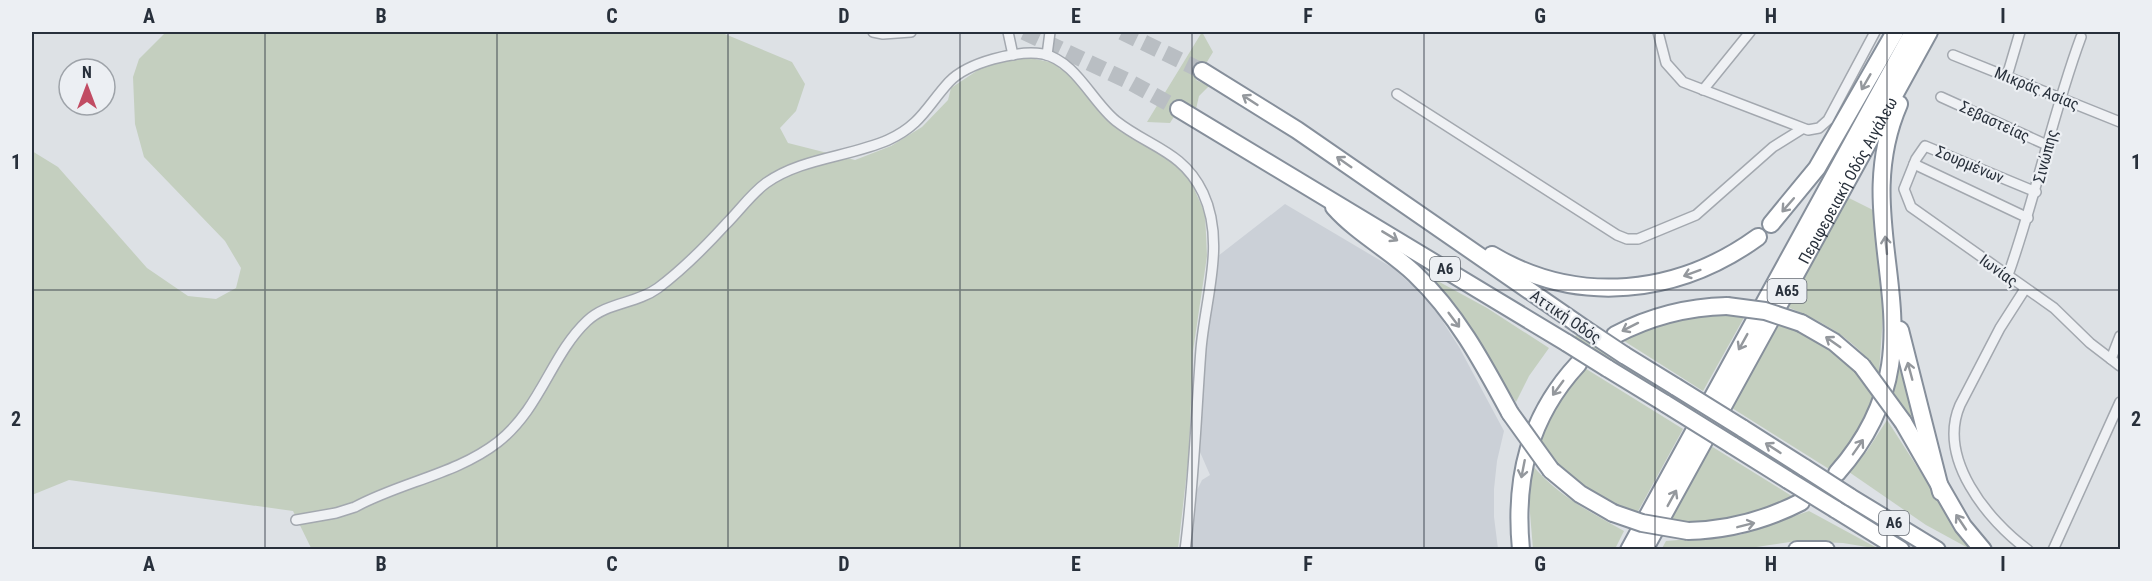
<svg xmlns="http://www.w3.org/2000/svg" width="2152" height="581" viewBox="0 0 2152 581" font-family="'Roboto Condensed',sans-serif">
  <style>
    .built { fill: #cbd0d7 }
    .green { fill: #c4cfbf }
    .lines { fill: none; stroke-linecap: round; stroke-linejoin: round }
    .motorway-tunnel { stroke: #b9bec3; stroke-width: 16; stroke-dasharray: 16 8; stroke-linecap: butt }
    .minor-casing { stroke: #a3a8af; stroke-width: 12 }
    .motorway-casing { stroke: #868f9b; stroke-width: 20 }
    .minor { stroke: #eff1f4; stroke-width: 9 }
    .motorway { stroke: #fff; stroke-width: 16 }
    .motorway-bridge-casing { stroke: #868f9b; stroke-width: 20; stroke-linecap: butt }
    .motorway-bridge { stroke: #fff; stroke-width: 16 }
    .oneway { stroke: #94989d }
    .grid { fill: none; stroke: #28303b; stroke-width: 1.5; stroke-opacity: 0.55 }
    .labels { text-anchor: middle; stroke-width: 4.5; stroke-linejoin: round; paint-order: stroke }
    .shield { fill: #eceff3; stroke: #636972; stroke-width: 1.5 }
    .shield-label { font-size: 15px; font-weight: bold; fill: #28303b }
    .street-label { font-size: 16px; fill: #28303b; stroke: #eceff3 }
    .neatline { fill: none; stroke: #28303b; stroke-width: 2 }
    .grid-label { font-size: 20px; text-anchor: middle; font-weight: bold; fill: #28303b }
  </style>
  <rect width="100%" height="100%" fill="#dde1e5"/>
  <path class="built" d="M1285 204 1393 268 1415 288 1438 314 1459 347 1504 431 1497 461 1494 489V517L1498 549 1191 550 1197 490 1202 480 1210 475 1200 452 1205 355 1218 256Z"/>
  <g class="green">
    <path d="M166 32H720L792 62 805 84 796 111 780 128 788 143 855 160 891 146 922 127 948 100 951 88 987 64 1025 57 1060 64 1059 68 1069 72 1101 111 1173 162 1189 178 1205 213 1207 256 1193 351 1189 453 1178 549 312 550 293 511 69 480 32 495V151L58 167 147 268 188 296 216 299 236 288 241 268 225 241 144 157 135 124 133 77 139 59Z"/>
    <path d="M1202 32 1213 52 1196 80 1209 86 1199 96 1196 109 1183 102 1170 123 1147 122Z"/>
    <path d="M1847 197 1875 211 1883 315 1879 373C1853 338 1827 324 1788 307Z"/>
    <path d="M1434 279 1487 308 1549 348 1529 376 1516 402Z"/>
    <path d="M1696 313 1746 314 1703 391 1621 339 1645 327Z"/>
    <path d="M1779 322C1823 342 1844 358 1876 394 1866 421 1849 448 1829 469L1732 408Z"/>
    <path d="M1578 334 1845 502 1841 504 1573 338Z"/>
    <path d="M1901 359 1925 447 1892 393Z"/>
    <path d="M1583 367 1683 429 1636 515C1595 498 1563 474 1536 440L1545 420Z"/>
    <path d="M1887 420 1970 549 1926 525 1849 472 1867 451Z"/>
    <path d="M1711 446 1795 498 1779 506 1713 524 1669 522Z"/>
    <path d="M1532 465C1558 496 1590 512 1624 531L1615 549H1533L1529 501Z"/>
    <path d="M1809 511 1879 549 1843 543 1797 541 1743 549 1661 550 1666 541 1740 535Z"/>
  </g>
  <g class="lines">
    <g class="motorway-tunnel">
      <path d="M1024 32 1128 81 1179 109"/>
      <path d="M1122 32 1202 71"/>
    </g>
    <g class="minor-casing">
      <g id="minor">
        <path d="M873 32 883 34 911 32"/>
        <path d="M1008 32 1013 55"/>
        <path d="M1658 32 1666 63 1683 82 1808 130 1819 128 1828 120 1875 32"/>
        <path d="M1047 55 1050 32"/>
        <path d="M1953 55 2120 122"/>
        <path d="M2007 76 2020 32"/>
        <path d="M1703 90 1750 32"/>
        <path d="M1397 94 1617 235 1627 239H1638L1696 215 1773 147 1802 129"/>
        <path d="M1941 97 2049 146"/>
        <path d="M1914 164 2028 218"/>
        <path d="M2036 192 1925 146 1916 159 1904 189 1911 207 2054 308 2090 343 2120 366"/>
        <path d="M2008 275C2036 197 2052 115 2081 37"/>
        <path d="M2025 289 2000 328 1960 405C1937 458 1987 520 2028 550"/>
        <path d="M2111 359 2120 336"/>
        <path d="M296 520 336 513 355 507C401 482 457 474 498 442 541 408 551 355 587 321 607 302 636 304 658 288 682 270 705 247 726 224 739 211 751 194 766 183 801 158 849 157 888 140 921 125 927 106 949 82 968 62 1017 50 1043 54 1076 61 1092 102 1116 121 1149 147 1183 151 1203 193 1226 242 1205 299 1201 349 1196 416 1194 483 1185 550"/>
        <path d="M2053 550 2120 402"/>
      </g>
    </g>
    <g class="motorway-casing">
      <g id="motorway">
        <path d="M1202 71 1297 130 1585 329"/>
        <path d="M1179 109 1567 343"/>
        <path d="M1334 207C1358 234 1390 250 1415 274 1457 314 1483 363 1510 413"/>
        <path d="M1771 224 1817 168 1895 32"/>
        <path d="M1492 255C1578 306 1678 295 1758 237"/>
        <path d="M1801 323 1834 342 1862 366"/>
        <path d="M1900 330 1941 492"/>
        <path d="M1615 335C1651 316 1686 307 1727 306"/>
        <path d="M1624 355 1676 387"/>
        <path d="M1607 368 1666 404"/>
        <path d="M1903 422 1963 526 1983 550"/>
        <path d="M1742 428 1805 468"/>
        <path d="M1732 445 1788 480"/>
        <path d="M1551 470 1580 494 1613 513"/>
        <path d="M1837 473C1953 342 1842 235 1899 104"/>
        <path d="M1850 497 1937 550"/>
        <path d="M1835 509 1901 550"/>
        <path d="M1688 531C1729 530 1764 521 1801 502"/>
        <path d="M1521 550C1514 478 1529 417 1578 364"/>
        <path d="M1629 550 1913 32"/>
        <path id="s1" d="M1644 550 1929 32"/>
        <path d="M1797 550H1826"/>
      </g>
    </g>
    <use href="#minor" class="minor"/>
    <use href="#motorway" class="motorway"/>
    <g class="motorway-bridge-casing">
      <g id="motorway-bridge">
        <path d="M1727 306 1765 311 1801 323"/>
        <path d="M1585 329 1624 355"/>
        <path d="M1567 343 1607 368"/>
        <path d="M1862 366 1903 422"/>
        <path d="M1676 387 1742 428"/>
        <path d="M1666 404 1732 445"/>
        <path d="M1510 413 1551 470"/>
        <path d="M1805 468 1850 497"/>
        <path d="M1788 480 1835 509"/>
        <path d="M1613 513 1642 523 1688 531"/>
      </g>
    </g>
    <use href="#motorway-bridge" class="motorway-bridge"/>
  </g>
  <defs><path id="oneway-shaft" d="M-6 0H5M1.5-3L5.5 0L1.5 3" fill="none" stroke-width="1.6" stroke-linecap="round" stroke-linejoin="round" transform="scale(1.5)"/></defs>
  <g class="oneway">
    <use href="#oneway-shaft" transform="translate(1866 82) rotate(120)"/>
    <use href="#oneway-shaft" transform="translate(1250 100) rotate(-147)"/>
    <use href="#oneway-shaft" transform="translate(1344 162) rotate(-145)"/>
    <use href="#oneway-shaft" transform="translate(1788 205) rotate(131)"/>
    <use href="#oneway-shaft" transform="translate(1390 236) rotate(31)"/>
    <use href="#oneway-shaft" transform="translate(1886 245) rotate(-96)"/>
    <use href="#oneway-shaft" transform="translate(1692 273) rotate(160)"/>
    <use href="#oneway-shaft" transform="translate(1454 320) rotate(53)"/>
    <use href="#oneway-shaft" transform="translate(1630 327) rotate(153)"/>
    <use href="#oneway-shaft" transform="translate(1743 342) rotate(119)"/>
    <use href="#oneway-shaft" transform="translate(1833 342) rotate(-145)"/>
    <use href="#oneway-shaft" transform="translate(1910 371) rotate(-105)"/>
    <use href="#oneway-shaft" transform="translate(1558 388) rotate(126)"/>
    <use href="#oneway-shaft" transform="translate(1858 447) rotate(-55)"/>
    <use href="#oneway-shaft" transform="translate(1773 448) rotate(-147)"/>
    <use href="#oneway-shaft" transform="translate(1523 469) rotate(101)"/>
    <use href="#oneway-shaft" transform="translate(1672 498) rotate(-61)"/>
    <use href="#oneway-shaft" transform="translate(1961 522) rotate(-124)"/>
    <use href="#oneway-shaft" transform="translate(1746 525) rotate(-14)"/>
  </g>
  <path class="grid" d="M265 32V550M497 32V550M728 32V550M960 32V550M1192 32V550M1424 32V550M1655 32V550M1887 32V550M32 290H2120"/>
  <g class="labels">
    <g class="shield">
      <rect x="1430" y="257" width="30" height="24" rx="4.5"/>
      <rect x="1767.5" y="279" width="39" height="24" rx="4.5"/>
      <rect x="1879" y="511" width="30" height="24" rx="4.5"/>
    </g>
    <g class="shield-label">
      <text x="1445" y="274">Α6</text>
      <text x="1787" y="296">Α65</text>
      <text x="1894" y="528">Α6</text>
    </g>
    <g class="street-label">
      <text transform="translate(2037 88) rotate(22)" y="6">Μικράς Ασίας</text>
      <text transform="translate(1995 121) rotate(25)" y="6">Σεβαστείας</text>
      <text transform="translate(2045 156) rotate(-75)" y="6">Σινώπης</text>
      <text transform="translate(1970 164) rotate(23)" y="6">Σουρμένων</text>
      <text dy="6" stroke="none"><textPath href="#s1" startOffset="422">Περιφερειακή Οδός Αιγάλεω</textPath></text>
      <text transform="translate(1999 270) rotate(36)" y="6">Ιωνίας</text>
      <text transform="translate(1566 316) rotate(34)" y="6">Αττική Οδός</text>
    </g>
  </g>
  <rect width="2152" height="581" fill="none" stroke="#eceff3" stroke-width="66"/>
  <g transform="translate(87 87)"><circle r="28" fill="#eceff3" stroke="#9ea3a9" stroke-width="1.5"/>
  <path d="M0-4.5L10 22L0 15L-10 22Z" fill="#c14c63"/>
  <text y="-9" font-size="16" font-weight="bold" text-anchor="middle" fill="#28303b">N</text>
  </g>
  <rect x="33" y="33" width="2086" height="515" class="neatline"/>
  <g class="grid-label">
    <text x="149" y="23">A</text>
    <text x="381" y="23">B</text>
    <text x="612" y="23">C</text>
    <text x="844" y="23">D</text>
    <text x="1076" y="23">E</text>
    <text x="1308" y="23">F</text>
    <text x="1540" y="23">G</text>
    <text x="1771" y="23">H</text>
    <text x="2003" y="23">I</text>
    <text x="16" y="169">1</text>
    <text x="2136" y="169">1</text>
    <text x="16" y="426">2</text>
    <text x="2136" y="426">2</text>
    <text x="149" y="571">A</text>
    <text x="381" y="571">B</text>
    <text x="612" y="571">C</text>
    <text x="844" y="571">D</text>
    <text x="1076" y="571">E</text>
    <text x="1308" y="571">F</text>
    <text x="1540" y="571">G</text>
    <text x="1771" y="571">H</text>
    <text x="2003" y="571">I</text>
  </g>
</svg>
